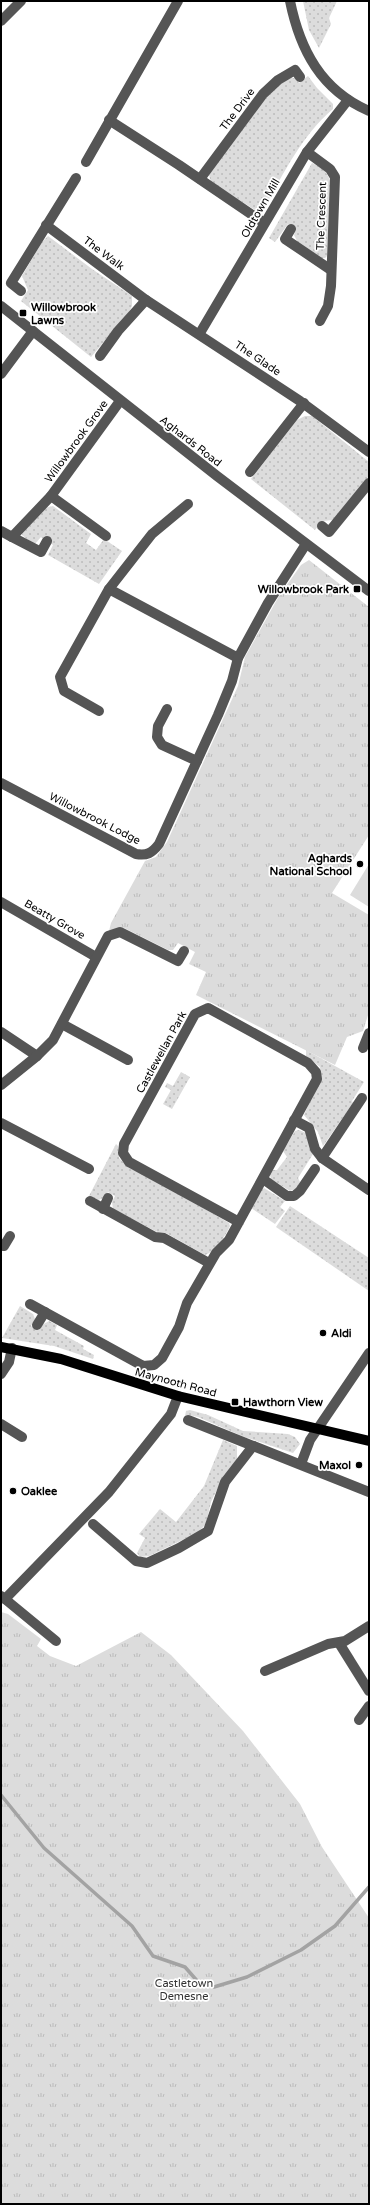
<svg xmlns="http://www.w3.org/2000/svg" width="370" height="2205" viewBox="0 0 370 2205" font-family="'Varela Round',sans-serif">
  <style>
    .grass { fill: url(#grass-dots) }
    .park { fill: url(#park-tufts) }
    .pitch { fill: #dcdcdc }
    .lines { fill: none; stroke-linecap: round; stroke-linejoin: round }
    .stream { stroke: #a3a3a3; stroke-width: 3.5 }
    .minor { stroke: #555; stroke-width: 10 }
    .major { stroke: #000; stroke-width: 10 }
    .poi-dot { fill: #000; stroke: #fff; stroke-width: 1.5 }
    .labels { text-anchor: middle; stroke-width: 3.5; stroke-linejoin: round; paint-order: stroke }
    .street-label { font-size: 11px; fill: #000; stroke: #fff }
    .poi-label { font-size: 11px; font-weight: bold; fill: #000; stroke: #fff; text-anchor: start }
    .park-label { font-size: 11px; fill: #333; stroke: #fff }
  </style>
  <defs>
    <pattern id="grass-dots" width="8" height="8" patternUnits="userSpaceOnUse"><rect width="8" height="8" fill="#dcdcdc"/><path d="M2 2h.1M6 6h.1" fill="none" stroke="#bbb" stroke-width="1.8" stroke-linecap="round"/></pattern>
    <pattern id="park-tufts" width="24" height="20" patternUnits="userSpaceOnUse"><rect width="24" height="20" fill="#dcdcdc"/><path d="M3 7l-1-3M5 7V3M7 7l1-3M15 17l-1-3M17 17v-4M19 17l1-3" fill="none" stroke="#bbb"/></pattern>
  </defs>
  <rect width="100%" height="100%" fill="#fff"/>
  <g class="grass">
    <path d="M303 1H337L329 18 331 24 319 48 309 30Z"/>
    <path d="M308 76 317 88 333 104V109C302 135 284 173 264 208L260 211 255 210 211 182 209 175 211 170C224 153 273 80 292 78 296 78 297 80 299 83Z"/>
    <path d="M312 163C322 168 327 171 330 181L327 256 325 258H321L298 243 294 235 296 230 288 224 275 242 269 238Z"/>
    <path d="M48 236 92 269 132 296V306L129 312 91 357 21 301 28 290 22 276 42 242Z"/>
    <path d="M305 416H312L369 462V476L334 520 322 521 315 530 251 479 297 420Z"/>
    <path d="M53 506 91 534 86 543 96 550 104 539 122 551 99 584 48 555 53 545 41 537 34 545 22 535 23 531 45 508Z"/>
    <path d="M306 1050 364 1082 352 1101 353 1103 323 1146 318 1132 304 1115 321 1077 320 1067 306 1056Z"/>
    <path d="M181 1072 190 1077 172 1109 163 1104 171 1090 165 1087 167 1083 173 1086Z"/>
    <path d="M299 1130 306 1133 313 1154 298 1178 300 1182 297 1188 290 1191 271 1179 270 1175 272 1170H277L287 1157 283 1151 295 1131Z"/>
    <path d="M116 1144 118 1146 119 1158 129 1168 146 1174 229 1223 230 1226C226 1235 215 1252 205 1255L166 1233H159L113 1209 112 1202 115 1196 108 1192 104 1198 98 1200 89 1196Z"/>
    <path d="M264 1188 285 1201 280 1207 285 1211 275 1224 251 1208 260 1191Z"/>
    <path d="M290 1206 369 1258V1291L276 1227Z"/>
    <path d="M20 1306 33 1314 35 1319 31 1326 39 1330 42 1325 49 1321 57 1325 55 1330 84 1346 83 1349 94 1355 93 1359 54 1346 2 1338Z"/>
    <path d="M190 1410 208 1415 243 1431 288 1434 295 1437 300 1444 293 1453 242 1436 198 1417 189 1415 185 1416 186 1411Z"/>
    <path d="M223 1440 237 1446V1460L224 1475 211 1502 206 1524 197 1533 149 1556 140 1557 137 1553 145 1538 139 1534 160 1509 176 1522 204 1486Z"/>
  </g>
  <g class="park">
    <path d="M309 560 369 607V835L332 893 369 915V1012L363 1031 347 1037 335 1065 196 995 206 972 189 964 195 952 178 943 173 950H168L124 928 109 931 111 923 145 861 156 857 167 842 238 686 245 657 279 596 301 565Z"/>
    <path d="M1 1612 8 1614 41 1639 37 1646 50 1656 76 1666 141 1632 171 1655 243 1731 300 1804 322 1847 369 1918V2204H1Z"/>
  </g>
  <path class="pitch" d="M369 864V907L350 895Z"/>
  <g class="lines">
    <path class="stream" d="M1 1795 44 1848 132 1926 153 1956 185 1967 199 1983 214 1987 247 1977 301 1950 335 1926 369 1887"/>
    <g class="minor">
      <path d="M290 1C300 50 321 90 369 111"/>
      <path d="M1 21 21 1"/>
      <path d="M109 120 179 165 264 223"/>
      <path d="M307 152 330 169 335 177 331 286 328 306 320 321"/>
      <path d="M86 162 178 1"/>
      <path d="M200 179 263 94 278 80 295 70 300 77"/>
      <path d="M46 225 146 300 300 401 369 452"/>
      <path d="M291 229 285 239 331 270"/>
      <path d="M21 291 11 283 76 178"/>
      <path d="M1 306 217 476 369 591"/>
      <path d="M200 333 307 152 348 100"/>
      <path d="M100 356 118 331 146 300"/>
      <path d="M1 374 33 331"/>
      <path d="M250 472 304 403"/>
      <path d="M51 496 106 536"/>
      <path d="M188 504 152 534 109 589 238 658"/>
      <path d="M322 526 329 532 369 483"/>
      <path d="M1 531 12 537"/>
      <path d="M47 541 41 552 12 537 51 496 120 401"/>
      <path d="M167 709 158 726 157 737 162 745 197 761"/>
      <path d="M99 711 64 691 60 677 109 589"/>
      <path d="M1 783 136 854C147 856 152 853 159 844L218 715 232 681 238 658 268 603 306 544"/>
      <path d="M1 902 96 957"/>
      <path d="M62 1024 128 1060"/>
      <path d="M1 1032 37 1056"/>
      <path d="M363 1048 369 1033"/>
      <path d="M1 1085 37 1056 53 1040 108 936 120 932 178 961 184 951"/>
      <path d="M294 1120 309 1128 315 1149 322 1158 369 1190"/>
      <path d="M1 1123 89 1169"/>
      <path d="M322 1158 362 1098"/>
      <path d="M263 1179 287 1196H294L300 1191 315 1169"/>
      <path d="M90 1201 155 1237 164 1238 209 1263"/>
      <path d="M103 1209 108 1198"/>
      <path d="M1 1244 4 1246 10 1236"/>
      <path d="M30 1304 143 1366 154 1365 162 1358 179 1327 187 1303 216 1253 229 1240 317 1079 316 1072 308 1063 208 1008 195 1014 124 1144 123 1153 129 1162 239 1222"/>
      <path d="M37 1325 45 1312"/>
      <path d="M1 1374 9 1362 12 1348"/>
      <path d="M188 1420 369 1492"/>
      <path d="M1 1424 22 1437"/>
      <path d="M301 1464 310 1440 369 1353"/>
      <path d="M93 1524 136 1561 147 1563 179 1548 208 1531 225 1482 253 1446"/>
      <path d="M1 1596 5 1599 109 1492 171 1414 178 1396"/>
      <path d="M5 1599 56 1641"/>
      <path d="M339 1643 369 1691"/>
      <path d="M265 1671 328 1644 345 1641 369 1626"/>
      <path d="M359 1720 369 1706"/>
    </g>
    <path class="major" d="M1 1347 61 1359 178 1396 369 1441"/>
  </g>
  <g class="poi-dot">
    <rect x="19" y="309" width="8" height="8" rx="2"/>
    <rect x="353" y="585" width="8" height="8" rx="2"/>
    <circle cx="360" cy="864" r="4"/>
    <circle cx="323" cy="1333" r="4"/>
    <rect x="231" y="1398" width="8" height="8" rx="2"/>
    <circle cx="359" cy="1465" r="4"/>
    <circle cx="13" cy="1491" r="4"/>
  </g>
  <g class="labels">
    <g class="street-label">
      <text transform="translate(237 109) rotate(-53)" y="4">The Drive</text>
      <text transform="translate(260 208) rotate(-60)" y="4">Oldtown Mill</text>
      <text transform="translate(321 216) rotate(-88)" y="4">The Crescent</text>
      <text transform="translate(104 253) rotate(37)" y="4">The Walk</text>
      <text transform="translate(258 358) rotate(34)" y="4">The Glade</text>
      <text transform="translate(76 441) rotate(-54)" y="4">Willowbrook Grove</text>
      <text transform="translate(191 441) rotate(38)" y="4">Aghards Road</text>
      <text transform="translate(95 818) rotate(27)" y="4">Willowbrook Lodge</text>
      <text transform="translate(55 919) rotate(30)" y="4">Beatty Grove</text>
      <text transform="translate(161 1052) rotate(-61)" y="4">Castlewellan Park</text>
      <text transform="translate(176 1382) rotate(15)" y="4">Maynooth Road</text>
    </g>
    <g class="poi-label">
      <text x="31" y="311">Willowbrook<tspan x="31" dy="13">Lawns</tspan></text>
      <text x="349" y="593" text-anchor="end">Willowbrook Park</text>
      <text x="352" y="862" text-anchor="end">Aghards<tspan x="352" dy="13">National School</tspan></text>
      <text x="331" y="1337">Aldi</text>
      <text x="243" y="1406">Hawthorn View</text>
      <text x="351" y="1469" text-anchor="end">Maxol</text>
      <text x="21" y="1495">Oaklee</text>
    </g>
    <g class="park-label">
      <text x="184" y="1987">Castletown<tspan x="184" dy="13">Demesne</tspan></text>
    </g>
  </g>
  <rect width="370" height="2205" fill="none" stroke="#000000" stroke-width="4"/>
</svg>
